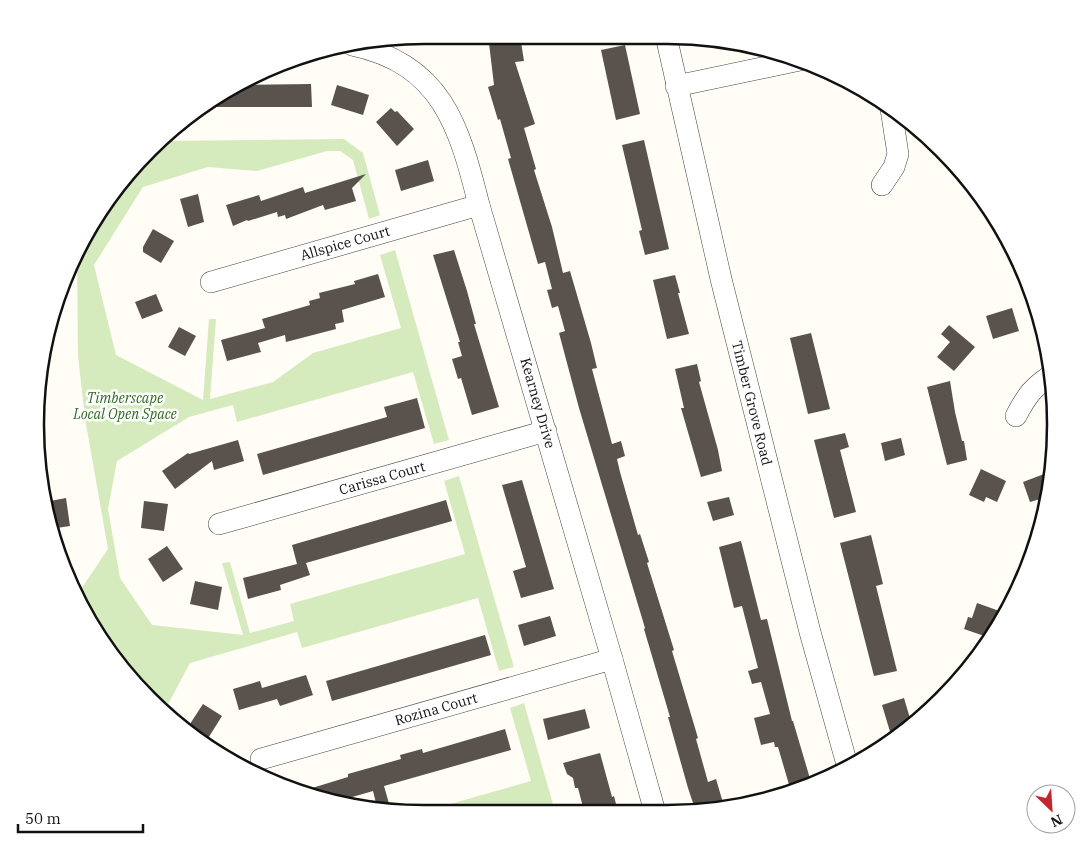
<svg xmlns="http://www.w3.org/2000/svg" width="1091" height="849" viewBox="0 0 1091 849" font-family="'IBM Plex Serif',serif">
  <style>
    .green { fill: #d5ebbd }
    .building { fill: #5a524d }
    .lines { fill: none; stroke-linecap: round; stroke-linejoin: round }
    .minor-casing { stroke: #444; stroke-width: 22 }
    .minor { stroke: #fff; stroke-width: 21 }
    .labels { text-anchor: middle; stroke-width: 5; stroke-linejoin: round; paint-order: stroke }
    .street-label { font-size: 14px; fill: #111; stroke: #fff }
    .park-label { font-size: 14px; font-style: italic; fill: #2f6b1f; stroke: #fff }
    .rim { fill: none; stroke: #111; stroke-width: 2.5 }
  </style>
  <rect width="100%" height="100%" fill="#fffdf5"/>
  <g class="green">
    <path d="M344 139 363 153 380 215 369 219 353 160 340 151H327L257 171 208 167 143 187 94 265 116 355 203 400 209 319H216L210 399 273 382 313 353 401 328 380 255 395 250 449 440 434 444 413 372 237 422 233 405 189 417 117 461 108 509 120 578 152 625 243 635 222 563 230 562 250 633 294 621 290 604 465 554 444 481 459 476 514 667 499 671 478 598 302 648 297 632 190 663 165 710 132 682 87 619 77 595 108 549 85 418 78 356 77 253 87 230 149 149 160 141Z"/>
    <path d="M524 703 555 811 436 808 531 781 510 708Z"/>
  </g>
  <g class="building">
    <path d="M488 35H510L511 43 521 42 524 61 515 62 535 124 524 128 536 169 534 170 552 227 563 273 570 271 591 343 597 368 592 369 612 444 621 441 625 456 617 459 620 472 638 535 640 534 649 562 647 563 674 650 672 651 698 738 696 739 708 782 716 779 724 806 696 812 688 788 668 717H670L644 629 645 628 579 408 559 333 565 331 558 306 552 308 547 290 552 289 545 262 538 264 508 159 511 158 500 119 498 120 488 87 494 85Z"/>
    <path d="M625 45 640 114 616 120 601 50Z"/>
    <path d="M311 84 312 107H204L230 87 235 85Z"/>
    <path d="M337 85 369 95 363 115 331 105Z"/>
    <path d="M391 108 395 112 397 111 414 129 397 146 376 122Z"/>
    <path d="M644 140 669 249 645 255 639 231 642 230 622 145Z"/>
    <path d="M428 160 434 181 401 191 395 170Z"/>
    <path d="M366 174 352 188 356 201 325 210 323 205 286 219 285 215 278 217 277 212 248 221 247 220 233 226 226 205 259 195 261 201 303 187 305 193Z"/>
    <path d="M198 194 204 222 188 227 180 199Z"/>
    <path d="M153 229 174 241 161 263 143 252V247Z"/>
    <path d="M454 250 467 291 476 324H474L499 407 472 415 461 378 458 379 452 359 462 356 458 342H460L433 255Z"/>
    <path d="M378 274 385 297 342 310 344 322 335 324 336 329 286 342 285 335 258 343 261 352 227 361 221 340 265 328 262 319 310 305 309 301 320 298 319 293 355 284 354 281Z"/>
    <path d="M675 275 680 293H678L689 334 667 339 653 280Z"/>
    <path d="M156 294 163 311 142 319 135 302Z"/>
    <path d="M1012 308 1019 331 993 339 986 316Z"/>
    <path d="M949 325 975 347 954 371 937 357 950 342 941 334Z"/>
    <path d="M179 327 196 336 185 356 168 347Z"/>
    <path d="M811 333 830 409 808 414 790 338Z"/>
    <path d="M697 364 701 381 699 382 718 450 722 471 701 477 681 408H684L675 369Z"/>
    <path d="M950 381 955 412 962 441H964L967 460 947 465 927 387Z"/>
    <path d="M417 398 425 428 263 475 257 454 387 417 384 407Z"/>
    <path d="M845 433 849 447 840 450 856 512 834 518 814 440Z"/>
    <path d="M901 438 905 455 885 461 881 443Z"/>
    <path d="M238 440 244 461 214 470 212 461 175 489 162 471 188 453 189 454Z"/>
    <path d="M981 469 1006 481 997 502 986 497 984 502 969 495Z"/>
    <path d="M1052 471 1047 497 1030 502 1023 482Z"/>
    <path d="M522 480 554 589 521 598 513 571 526 567 502 485Z"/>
    <path d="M729 497 734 515 713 521 707 502Z"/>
    <path d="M66 498 70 526 50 529 45 502Z"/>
    <path d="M446 500 452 521 306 563 310 575 280 585 281 590 248 599 243 578 297 564 292 545Z"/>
    <path d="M144 501 168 504 164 531 141 528Z"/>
    <path d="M871 535 883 584 876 586 897 671 874 676 840 543Z"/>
    <path d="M741 541 761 620 767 619 792 721H793L811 782 790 788 778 747H775L774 742 761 745 754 718 770 714 761 682 752 684 748 671 758 668 742 606 734 608 719 547Z"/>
    <path d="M167 546 183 569 163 582 148 559Z"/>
    <path d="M195 581 222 587 218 610 190 604Z"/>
    <path d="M977 603 1005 613 990 638 964 629 968 617 972 618Z"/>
    <path d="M550 616 556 636 524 646 518 625Z"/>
    <path d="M485 635 491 655 332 701 326 681Z"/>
    <path d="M306 675 313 695 280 706 277 699 239 710 233 689 260 681 262 688Z"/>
    <path d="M904 698 912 725 905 731 891 735 882 705Z"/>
    <path d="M203 704 222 716 207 740 188 727Z"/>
    <path d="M585 709 590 728 548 740 543 719Z"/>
    <path d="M505 729 511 750 384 786 390 807H377L373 791 342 800 344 805 299 792 348 777V774L401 759 400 755 422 749 423 753Z"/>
    <path d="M600 753 612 797 614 796 618 812 584 811 578 788H575L573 778 567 774 563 763Z"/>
  </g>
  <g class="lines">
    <g class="minor-casing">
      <g id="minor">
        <path d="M666 36 721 279 810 632 848 768"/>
        <path d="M352 45C442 64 459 126 479 205L612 659 655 812"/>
        <path d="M676 86 800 60"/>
        <path d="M882 185 894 167 898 154 891 109"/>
        <path d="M211 282 479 205"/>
        <path d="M1016 416C1027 395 1033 387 1053 374"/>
        <path d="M219 524 546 431"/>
        <path d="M261 759 612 659"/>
      </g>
    </g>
    <use href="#minor" class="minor"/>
  </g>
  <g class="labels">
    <g class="street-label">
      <text transform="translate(345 243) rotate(-16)" y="5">Allspice Court</text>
      <text transform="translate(538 403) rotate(74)" y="5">Kearney Drive</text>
      <text transform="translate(752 403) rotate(76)" y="5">Timber Grove Road</text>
      <text transform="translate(382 478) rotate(-16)" y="5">Carissa Court</text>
      <text transform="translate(436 709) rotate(-16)" y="5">Rozina Court</text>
    </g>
    <g class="park-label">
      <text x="125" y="403">Timberscape<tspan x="125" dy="16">Local Open Space</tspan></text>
    </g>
  </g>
  <path d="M0 0H1091V849H0ZM424 44H667A380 380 0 0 1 1047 424V425A380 380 0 0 1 667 805H424A380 380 0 0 1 44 425V424A380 380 0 0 1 424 44Z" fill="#fff" fill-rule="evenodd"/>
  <path class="rim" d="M424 44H667A380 380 0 0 1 1047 424V425A380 380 0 0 1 667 805H424A380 380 0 0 1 44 425V424A380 380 0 0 1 424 44Z"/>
  <g transform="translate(1051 809) rotate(155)"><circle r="24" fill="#ffffff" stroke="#a0a0a0"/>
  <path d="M0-4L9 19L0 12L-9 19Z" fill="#c4262e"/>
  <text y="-8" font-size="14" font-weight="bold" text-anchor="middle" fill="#111111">N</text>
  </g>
  <path d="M18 824v8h125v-8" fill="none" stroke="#111111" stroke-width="2.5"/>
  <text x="25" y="824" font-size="15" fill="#111111" stroke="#ffffff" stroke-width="4" paint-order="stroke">50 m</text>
</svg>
